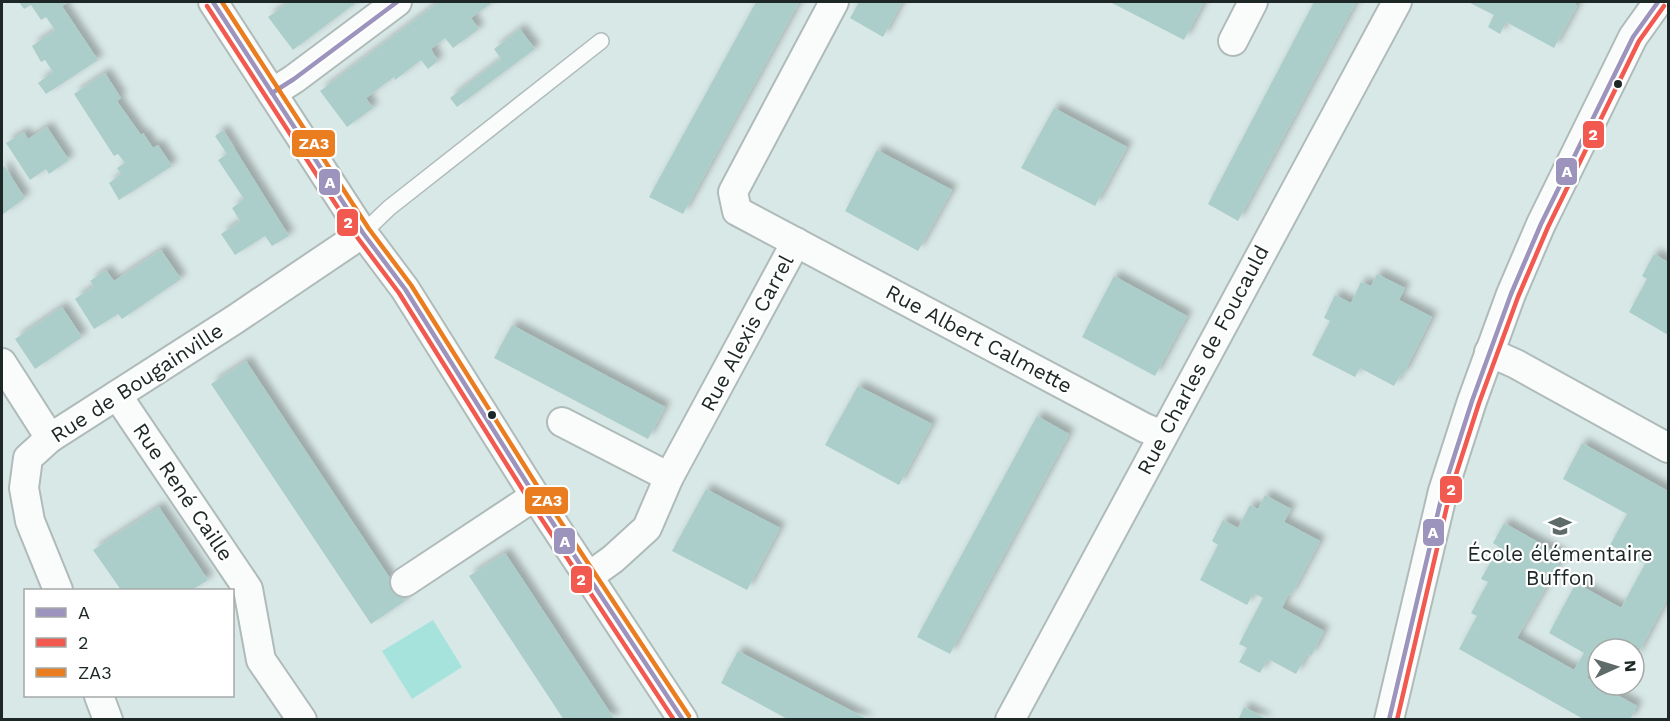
<svg xmlns="http://www.w3.org/2000/svg" width="1670" height="721" viewBox="0 0 1670 721" font-family="'Work Sans',sans-serif">
  <style>
    .green { fill: #a7e3dd }
    .building { fill: #accecb; filter: url(#shadow) }
    .lines { fill: none; stroke-linecap: round; stroke-linejoin: round }
    .service-casing { stroke: #afbbb9; stroke-width: 18 }
    .minor-casing { stroke: #afbbb9; stroke-width: 32 }
    .service { stroke: #f9fcfb; stroke-width: 15 }
    .minor { stroke: #f9fcfb; stroke-width: 28 }
    .bus-1-casing { stroke: #fff; stroke-width: 9 }
    .bus-2-casing { stroke: #fff; stroke-width: 9 }
    .bus-3-casing { stroke: #fff; stroke-width: 9 }
    .bus-1 { stroke: #9d94be; stroke-width: 4.5 }
    .bus-2 { stroke: #f2594f; stroke-width: 4.5 }
    .bus-3 { stroke: #ea7d20; stroke-width: 4.5 }
    .bus-dot { fill: #1c2726; stroke: #fff; stroke-width: 2 }
    .labels { text-anchor: middle; stroke-width: 4.5; stroke-linejoin: round; paint-order: stroke }
    .street-label { font-size: 21px; fill: #1c2726; stroke: #fff }
    .poi-label { font-size: 21px; fill: #1c2726; stroke: #fff }
    .line-badge { stroke: #fff; stroke-width: 2 }
    .badge-label { font-size: 16px; text-anchor: middle; font-weight: bold; fill: #fff }
  </style>
  <defs>
    <filter id="shadow"><feDropShadow dx="5.5" dy="-5.5" stdDeviation="3" flood-color="#0004"/></filter>
  </defs>
  <rect width="100%" height="100%" fill="#d8e8e6"/>
  <path class="green" d="M433 620 462 667 412 699 382 651Z"/>
  <g class="building">
    <path d="M19 2H69L62 6 98 60 46 94 38 83 53 72 45 60 41 62 32 46 55 30 46 17 41 20 31 5 24 9Z"/>
    <path d="M290 2H357L293 50 268 17Z"/>
    <path d="M439 2H493L471 18 479 29 453 48 445 38 431 49 438 61 428 69 421 60 395 80 394 77 366 98 373 108 347 127 320 91Z"/>
    <path d="M756 2H799L683 214 649 197Z"/>
    <path d="M859 2H902L883 37 850 18Z"/>
    <path d="M1110 2H1204L1184 40Z"/>
    <path d="M1314 2H1356L1238 221 1208 204Z"/>
    <path d="M1468 2H1574L1577 6 1554 48 1506 22 1500 34 1488 27 1494 15Z"/>
    <path d="M520 29 535 49 457 107 450 98 501 59 494 49Z"/>
    <path d="M105 73 121 98 117 101 141 135 143 133 153 148 158 145 172 166 119 200 109 183 121 174 117 168 125 163 118 154 114 156 74 94Z"/>
    <path d="M1054 108 1127 147 1095 206 1021 168Z"/>
    <path d="M47 127 69 160 49 174 46 169 30 180 6 143 24 132 28 139Z"/>
    <path d="M223 130 289 236 272 246 265 236 235 255 221 234 240 221 232 208 244 199 218 160 227 154 215 136Z"/>
    <path d="M877 150 952 190 918 251 845 211Z"/>
    <path d="M4 166 25 198 2 215V168Z"/>
    <path d="M161 250 181 279 122 319 118 314 94 329 75 299 94 286 90 281 106 270 114 281Z"/>
    <path d="M1654 254 1668 262V335L1629 312 1647 279 1642 276Z"/>
    <path d="M1377 274 1405 288 1399 300 1432 317 1403 375 1401 374 1394 386 1360 368 1355 377 1312 355 1330 321 1324 318 1335 295 1351 303 1361 282 1371 286Z"/>
    <path d="M1114 276 1187 316 1155 376 1082 337Z"/>
    <path d="M62 307 82 337 35 369 15 339Z"/>
    <path d="M512 325 665 407 648 439 494 358Z"/>
    <path d="M246 361 405 601 371 624 211 384Z"/>
    <path d="M858 386 932 424 899 485 825 445Z"/>
    <path d="M1037 416 1069 434 950 654 917 637Z"/>
    <path d="M1582 443 1668 491V597L1634 661V649H1598V660L1587 678 1637 706 1630 720H1585L1459 649 1477 616 1471 613 1488 582 1481 579 1499 547 1493 543 1504 523 1563 556 1517 638 1574 670 1584 653 1549 633 1576 583 1621 608 1645 564 1610 545 1627 514 1563 479Z"/>
    <path d="M706 489 780 528 747 590 672 551Z"/>
    <path d="M1265 495 1291 509 1284 522 1320 541 1291 595 1289 594 1282 608 1324 631 1311 656 1307 654 1296 674 1268 659 1260 673 1239 662 1247 648 1239 644 1263 598 1253 593 1247 605 1200 580 1218 545 1212 541 1223 520 1238 528 1250 505 1258 509Z"/>
    <path d="M159 507 208 580 192 590H121L93 550Z"/>
    <path d="M505 553 519 574 615 720H564L469 576Z"/>
    <path d="M738 651 869 720H789L721 683Z"/>
    <path d="M1244 707 1268 720H1238Z"/>
  </g>
  <g class="lines">
    <g class="service-casing">
      <path id="service" d="M363 233 389 208 601 41"/>
    </g>
    <g class="minor-casing">
      <g id="minor">
        <path d="M213 2 363 233 405 289 535 496 683 720"/>
        <path d="M834 2 733 192 737 211 1145 428 1163 435"/>
        <path d="M1233 41 1253 2"/>
        <path d="M272 93 294 79 397 2"/>
        <path d="M1489 352 1516 364 1668 448"/>
        <path d="M2 363 50 438"/>
        <path d="M117 395 248 589 261 660 302 720"/>
        <path d="M562 422 669 477"/>
        <path d="M588 577 613 559 647 528 669 477 796 242"/>
        <path d="M405 582 535 496"/>
        <path d="M58 590 30 521 24 488 28 458 50 438 234 320 363 233"/>
        <path d="M99 696 108 720"/>
        <path d="M1010 720 1397 2"/>
        <path d="M1389 720 1443 491 1472 401 1511 294 1541 224 1633 37 1658 2"/>
      </g>
    </g>
    <use href="#service" class="service"/>
    <use href="#minor" class="minor"/>
    <g class="bus-1-casing">
      <g id="bus-1">
        <path d="M213 2 363 233 405 289 535 496 683 720"/>
        <path d="M272 93 294 79 397 2"/>
        <path d="M1389 720 1443 491 1472 401 1511 294 1541 224 1633 37 1658 2"/>
      </g>
    </g>
    <g class="bus-2-casing">
      <g id="bus-2">
        <path d="M207 6 357 237 399 293 529 500 674 720"/>
        <path d="M1397 720 1450 493 1479 403 1518 297 1548 227 1639 41 1664 6"/>
      </g>
    </g>
    <g class="bus-3-casing">
      <path id="bus-3" d="M222 2 369 229 411 285 541 492 689 716"/>
    </g>
    <use href="#bus-1" class="bus-1"/>
    <use href="#bus-2" class="bus-2"/>
    <use href="#bus-3" class="bus-3"/>
  </g>
  <defs>
    <g id="school-bare" transform="scale(1.8)"><path d="M0-5L7-2L0 1L-7-2ZM-4 1L0 2.5L4 1V4Q0 6-4 4Z" fill="#5e6b69" stroke="#fff" stroke-width="2.5" paint-order="stroke"/></g>
  </defs>
  <g fill-rule="evenodd">
    <use href="#school-bare" x="1560" y="526"/>
  </g>
  <g class="bus-dot">
    <circle cx="1618" cy="84" r="5"/>
    <circle cx="492" cy="415" r="5"/>
  </g>
  <g class="labels">
    <g class="street-label">
      <text transform="translate(747 333) rotate(-62)" y="7">Rue Alexis Carrel</text>
      <text transform="translate(979 339) rotate(28)" y="7">Rue Albert Calmette</text>
      <text transform="translate(1203 360) rotate(-62)" y="7">Rue Charles de Foucauld</text>
      <text transform="translate(137 383) rotate(-33)" y="7">Rue de Bougainville</text>
      <text transform="translate(183 492) rotate(56)" y="7">Rue René Caille</text>
    </g>
    <g class="poi-label">
      <text x="1560" y="561">École élémentaire<tspan x="1560" dy="24">Buffon</tspan></text>
    </g>
  </g>
  <g class="line-badge">
    <rect x="1582" y="120" width="23" height="29" rx="6" fill="#f2594f"/>
    <rect x="291" y="129" width="45" height="29" rx="6" fill="#ea7d20"/>
    <rect x="1555" y="157" width="23" height="29" rx="6" fill="#9d94be"/>
    <rect x="318" y="168" width="23" height="28" rx="6" fill="#9d94be"/>
    <rect x="336" y="208" width="23" height="29" rx="6" fill="#f2594f"/>
    <rect x="1439" y="475" width="24" height="29" rx="6" fill="#f2594f"/>
    <rect x="524" y="486" width="45" height="29" rx="6" fill="#ea7d20"/>
    <rect x="1422" y="518" width="23" height="29" rx="6" fill="#9d94be"/>
    <rect x="553" y="527" width="23" height="28" rx="6" fill="#9d94be"/>
    <rect x="570" y="565" width="23" height="29" rx="6" fill="#f2594f"/>
  </g>
  <g class="badge-label">
    <text x="1593" y="140">2</text>
    <text x="314" y="149">ZA3</text>
    <text x="1567" y="177">A</text>
    <text x="330" y="188">A</text>
    <text x="348" y="228">2</text>
    <text x="1451" y="495">2</text>
    <text x="547" y="506">ZA3</text>
    <text x="1433" y="538">A</text>
    <text x="565" y="547">A</text>
    <text x="581" y="585">2</text>
  </g>
  <rect width="1670" height="721" fill="none" stroke="#1c2726" stroke-width="6"/>
  <rect x="24" y="589" width="210" height="108" fill="#ffffff" stroke="#a4a9a8" stroke-width="1.5"/>
  <rect x="36" y="608" width="30" height="9" fill="#9d94be" stroke="#a4a9a8" stroke-width="1.5"/>
  <text x="78" y="619" font-size="18" fill="#1c2726">A</text>
  <rect x="36" y="638" width="30" height="9" fill="#f2594f" stroke="#a4a9a8" stroke-width="1.5"/>
  <text x="78" y="649" font-size="18" fill="#1c2726">2</text>
  <rect x="36" y="668" width="30" height="9" fill="#ea7d20" stroke="#a4a9a8" stroke-width="1.5"/>
  <text x="78" y="679" font-size="18" fill="#1c2726">ZA3</text>
  <g transform="translate(1616 667) rotate(86)"><circle r="28" fill="#ffffff" stroke="#a4a9a8" stroke-width="1.5"/>
  <path d="M0-4.5L10 22L0 15L-10 22Z" fill="#5e6b69"/>
  <text y="-9" font-size="16" font-weight="bold" text-anchor="middle" fill="#1c2726">N</text>
  </g>
</svg>
